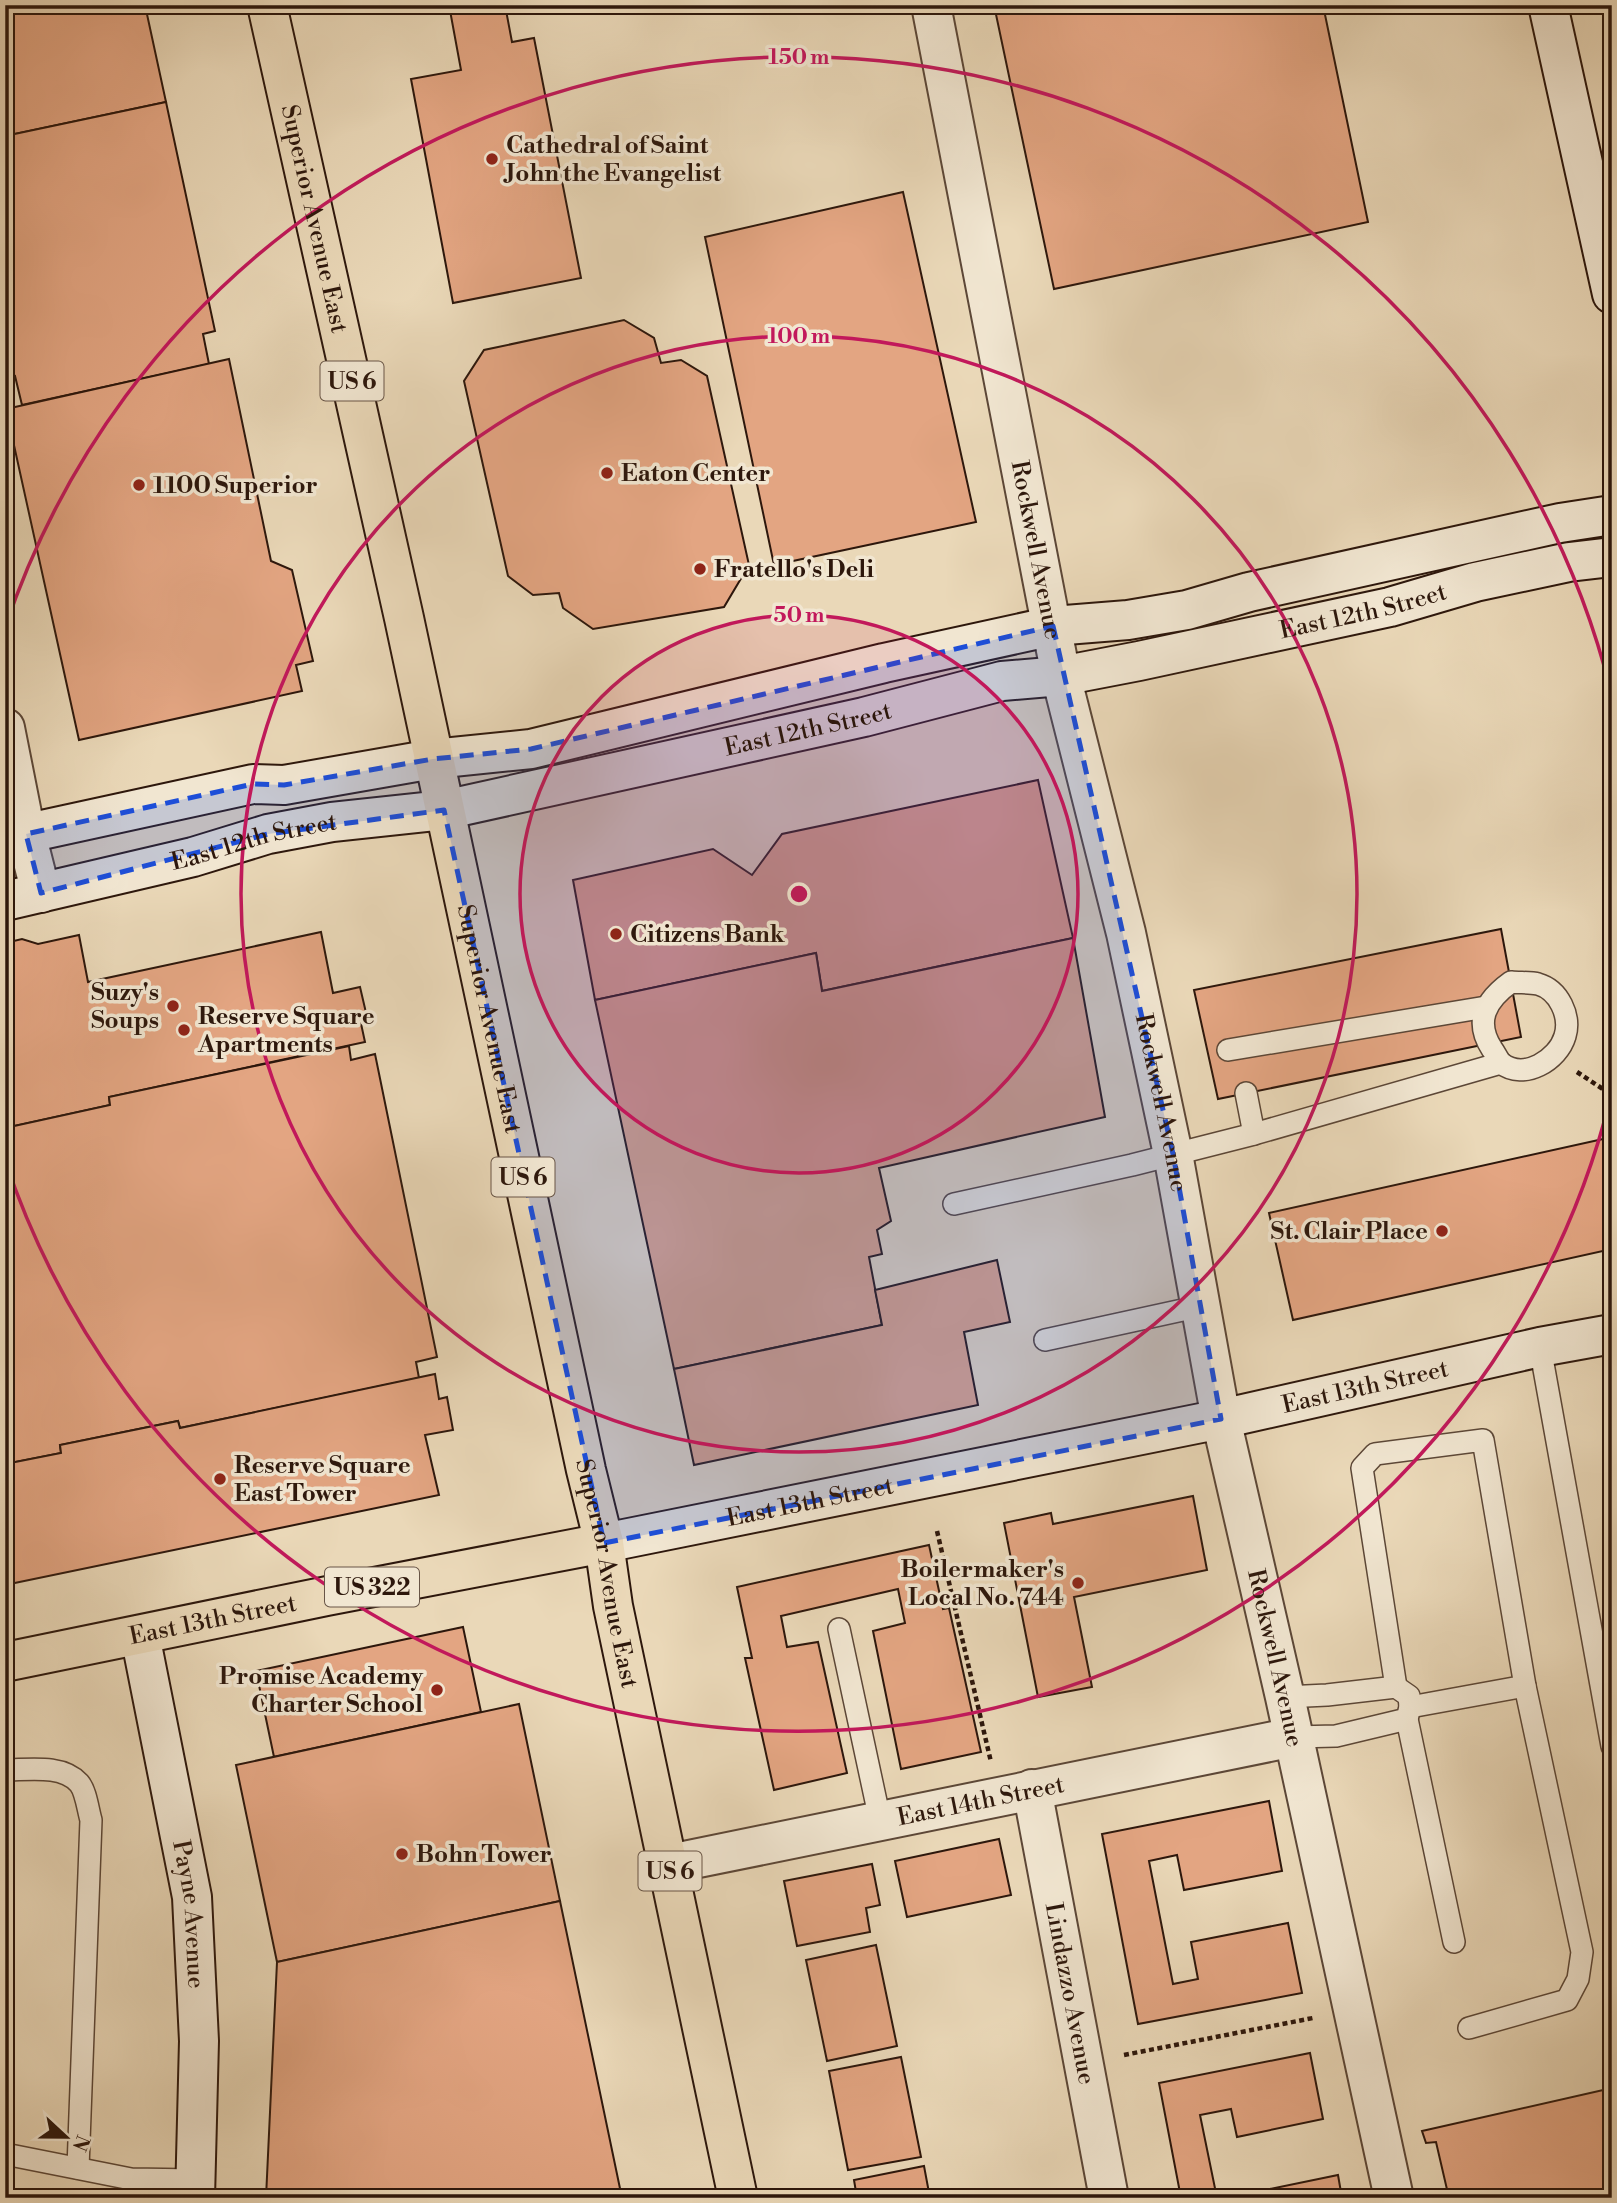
<svg xmlns="http://www.w3.org/2000/svg" width="1617" height="2203" viewBox="0 0 1617 2203" font-family="'Libre Bodoni',serif">
  <style>
    .building { fill: #e3a582; stroke: #2d170c; stroke-width: 2 }
    .lines { fill: none; stroke-linecap: round; stroke-linejoin: round }
    .lane-casing { stroke: #5c4737; stroke-width: 24 }
    .street-casing { stroke: #5c4737; stroke-width: 42 }
    .secondary-casing { stroke: #2d170c; stroke-width: 42 }
    .primary-casing { stroke: #2d170c; stroke-width: 42 }
    .path { stroke: #2d170c; stroke-width: 4.5; stroke-dasharray: 5 3.5; stroke-linecap: butt }
    .lane { stroke: #f1e6d1; stroke-width: 21 }
    .street { stroke: #f1e6d1; stroke-width: 38 }
    .secondary { stroke: #f1e6d1; stroke-width: 38 }
    .primary { stroke: #ead8b8; stroke-width: 38 }
    .marked { fill: #1d4ed8; fill-opacity: 0.2; stroke: #1d4ed8; stroke-width: 5; stroke-dasharray: 14 9; stroke-linejoin: round }
    .ring { fill: none; stroke: #c2185b; stroke-width: 3.5 }
    .poi-dot { fill: #8f2418; stroke: #f1e6d1; stroke-width: 2.5 }
    .labels { text-anchor: middle; stroke-width: 7; stroke-linejoin: round; paint-order: stroke }
    .shield { fill: #f1e6d1; stroke: #685547; stroke-width: 2 }
    .shield-label { font-size: 23px; font-weight: bold; fill: #2d170c }
    .poi-label { font-size: 24px; font-weight: bold; fill: #2d170c; stroke: #f1e6d1; text-anchor: start }
    .street-label { font-size: 24px; fill: #2d170c; stroke: #f1e6d1 }
    .centre { fill: #c2185b; stroke: #f1e6d1; stroke-width: 3.5 }
    .ring-label { font-size: 21px; text-anchor: middle; font-weight: bold; fill: #c2185b; stroke: #f1e6d1; stroke-width: 7; stroke-linejoin: round; paint-order: stroke }
  </style>
  <rect width="100%" height="100%" fill="#ead8b8"/>
  <filter id="stains"><feTurbulence type="fractalNoise" baseFrequency=".00286" numOctaves="4"/><feColorMatrix values="0 0 0 0 .2 0 0 0 0 .09 0 0 0 0 .02 0 0 0 .5 -.17"/></filter>
  <radialGradient id="worn" r=".72"><stop offset=".6" stop-color="#630" stop-opacity="0"/><stop offset="1" stop-color="#630" stop-opacity=".3"/></radialGradient>
  <g class="building">
    <path d="M5 5H145L166 102 5 136Z"/>
    <path d="M449 5H505L512 42 534 38 581 278 453 303 411 79 461 70Z"/>
    <path d="M994 5H1323L1368 222 1054 289Z"/>
    <path d="M166 102 215 331 203 334 209 364 22 405 15 376 5 378V136Z"/>
    <path d="M903 192 976 522 774 565 705 237Z"/>
    <path d="M624 320 654 338 661 363 681 360 707 376 749 565 724 607 593 629 563 608 559 593 533 595 508 576 464 381 484 350Z"/>
    <path d="M229 359 271 561 292 570 313 661 296 665 302 691 79 740 6 409Z"/>
    <path d="M1038 780 1073 938 822 991 816 953 595 1000 573 880 713 849 752 875 782 834Z"/>
    <path d="M1501 929 1521 1037 1218 1099 1194 990Z"/>
    <path d="M321 932 333 993 360 987 367 1017 360 1019 365 1042 109 1097 110 1105 5 1128V943L22 939 38 944 79 935 88 982Z"/>
    <path d="M1073 938 1105 1117 879 1168 891 1221 877 1230 882 1254 869 1257 882 1325 674 1369 595 1000 816 953 822 991Z"/>
    <path d="M349 1046 351 1060 375 1054 437 1357 416 1362 419 1378 180 1428 178 1421 60 1445 61 1453 5 1464V1128L110 1105 109 1097Z"/>
    <path d="M1612 1137V1249L1293 1320 1269 1213Z"/>
    <path d="M997 1260 1010 1322 964 1332 978 1405 694 1465 674 1369 882 1325 875 1290Z"/>
    <path d="M435 1374 439 1399 447 1397 453 1430 425 1435 439 1495 5 1585V1464L61 1453 60 1445 178 1421 180 1428Z"/>
    <path d="M1193 1496 1207 1570 1074 1597 1092 1687 1038 1697 1004 1523 1051 1513 1053 1524Z"/>
    <path d="M929 1545 943 1609 949 1608 981 1752 901 1769 873 1631 905 1623 898 1589 781 1616 787 1647 818 1642 847 1773 774 1790 745 1658H752L737 1587Z"/>
    <path d="M463 1627 481 1712 274 1757 256 1671Z"/>
    <path d="M519 1704 560 1901 277 1962 236 1765Z"/>
    <path d="M1269 1801 1282 1871 1184 1890 1177 1855 1149 1861 1173 1984 1198 1979 1191 1942 1288 1923 1302 1993 1138 2024 1102 1834Z"/>
    <path d="M999 1839 1011 1895 907 1917 895 1861Z"/>
    <path d="M872 1864 880 1905 866 1908 870 1932 797 1946 784 1881Z"/>
    <path d="M560 1901 622 2198H266L277 1962Z"/>
    <path d="M876 1945 897 2046 827 2061 806 1960Z"/>
    <path d="M1310 2053 1323 2119 1237 2137 1231 2109 1200 2115 1217 2198H1181L1159 2083Z"/>
    <path d="M901 2057 921 2157 848 2170 829 2071Z"/>
    <path d="M1612 2088V2198H1449L1436 2142 1426 2143 1422 2131Z"/>
    <path d="M924 2166 930 2198H857L854 2180Z"/>
    <path d="M1338 2175 1342 2198H1247L1246 2194Z"/>
  </g>
  <g class="lines">
    <g class="lane-casing">
      <g id="lane">
        <path d="M1511 982C1519 983 1530 982 1538 984 1559 990 1571 1016 1565 1036 1558 1060 1524 1081 1501 1063 1498 1060 1495 1053 1492 1049 1474 1021 1486 1000 1511 982Z"/>
        <path d="M1228 1050 1486 1007"/>
        <path d="M1254 1134 1501 1063"/>
        <path d="M954 1204 1132 1165 1254 1134 1246 1093"/>
        <path d="M1045 1340 1201 1306"/>
        <path d="M1540 1347 1612 1746"/>
        <path d="M839 1629 880 1820"/>
        <path d="M1396 1687 1362 1468 1375 1454 1483 1440 1525 1686 1410 1707"/>
        <path d="M1285 1697 1327 1695 1396 1687 1409 1696 1410 1707 1407 1719 1336 1736 1294 1737"/>
        <path d="M1407 1719 1454 1942"/>
        <path d="M5 1770C28 1770 62 1764 79 1783 86 1791 88 1810 91 1820L78 2168"/>
        <path d="M1469 2028 1567 2000 1578 1979 1582 1952 1525 1686"/>
        <path d="M5 2154 131 2179 196 2180"/>
      </g>
    </g>
    <g class="street-casing">
      <g id="street">
        <path id="s1" d="M931 5 1061 676 1126 933 1173 1154 1221 1419 1285 1697 1394 2198"/>
        <path d="M5 728 26 834 41 893"/>
        <path id="s2" d="M1032 1789 1109 2198"/>
        <path id="s3" d="M669 1864 1294 1737"/>
      </g>
    </g>
    <g class="secondary-casing">
      <g id="secondary">
        <path d="M1548 5 1612 294"/>
        <path d="M5 838 253 784 284 785 433 759 531 749 884 663 1053 626 1128 620 1187 610 1249 592 1560 523 1612 515"/>
        <path id="s4" d="M5 901 193 857 268 834 332 822 444 810 864 717 1002 681 1061 676 1139 661 1390 607 1475 582 1569 562 1612 557"/>
        <path id="s5" d="M604 1543 1221 1419 1540 1347 1612 1334"/>
        <path id="s6" d="M140 1635 192 1897 199 2041 195 2198"/>
      </g>
    </g>
    <g class="primary-casing">
      <g id="primary">
        <path id="s7" d="M267 5 404 618 586 1470 604 1543 613 1606 738 2198"/>
        <path id="s8" d="M5 1662 327 1596 604 1543"/>
      </g>
    </g>
    <g class="path">
      <path d="M1577 1072 1612 1095"/>
      <path d="M937 1531 991 1762"/>
      <path d="M1124 2055 1313 2018"/>
    </g>
    <use href="#lane" class="lane"/>
    <use href="#street" class="street"/>
    <use href="#secondary" class="secondary"/>
    <use href="#primary" class="primary"/>
  </g>
  <path class="marked" d="M1053 626 1173 1154 1221 1419 604 1543 444 810 268 834 41 893 26 834 253 784 284 785 433 759 531 749Z"/>
  <circle cx="799" cy="894" r="279" fill="#c2185b" fill-opacity=".12"/>
  <g class="ring">
    <circle cx="799" cy="894" r="279"/>
    <circle cx="799" cy="894" r="558"/>
    <path d="M1611 1096A837 837 0 0 1 5 1160M5 628A837 837 0 0 1 1611 692"/>
  </g>
  <g class="poi-dot">
    <circle cx="492" cy="159" r="7"/>
    <circle cx="607" cy="473" r="7"/>
    <circle cx="139" cy="485" r="7"/>
    <circle cx="700" cy="569" r="7"/>
    <circle cx="616" cy="934" r="7"/>
    <circle cx="173" cy="1006" r="7"/>
    <circle cx="184" cy="1030" r="7"/>
    <circle cx="1442" cy="1231" r="7"/>
    <circle cx="220" cy="1479" r="7"/>
    <circle cx="1078" cy="1583" r="7"/>
    <circle cx="437" cy="1690" r="7"/>
    <circle cx="402" cy="1854" r="7"/>
  </g>
  <g class="labels">
    <g class="shield">
      <rect x="320.5" y="361.5" width="63" height="39" rx="5"/>
      <rect x="491.5" y="1157.5" width="63" height="39" rx="5"/>
      <rect x="325" y="1567.5" width="94" height="39" rx="5"/>
      <rect x="638.5" y="1851.5" width="63" height="39" rx="5"/>
    </g>
    <g class="shield-label">
      <text x="352" y="389">US 6</text>
      <text x="523" y="1185">US 6</text>
      <text x="372" y="1595">US 322</text>
      <text x="670" y="1879">US 6</text>
    </g>
    <g class="poi-label">
      <text x="506" y="153">Cathedral of Saint<tspan x="506" dy="28">John the Evangelist</tspan></text>
      <text x="621" y="481">Eaton Center</text>
      <text x="153" y="493">1100 Superior</text>
      <text x="714" y="577">Fratello's Deli</text>
      <text x="630" y="942">Citizens Bank</text>
      <text x="159" y="1000" text-anchor="end">Suzy's<tspan x="159" dy="28">Soups</tspan></text>
      <text x="198" y="1024">Reserve Square<tspan x="198" dy="28">Apartments</tspan></text>
      <text x="1428" y="1239" text-anchor="end">St. Clair Place</text>
      <text x="234" y="1473">Reserve Square<tspan x="234" dy="28">East Tower</tspan></text>
      <text x="1064" y="1577" text-anchor="end">Boilermaker's<tspan x="1064" dy="28">Local No. 744</tspan></text>
      <text x="423" y="1684" text-anchor="end">Promise Academy<tspan x="423" dy="28">Charter School</tspan></text>
      <text x="416" y="1862">Bohn Tower</text>
    </g>
    <g class="street-label">
      <text dy="8" stroke="none"><textPath href="#s7" startOffset="219">Superior Avenue East</textPath></text>
      <text dy="8" stroke="none"><textPath href="#s1" startOffset="555">Rockwell Avenue</textPath></text>
      <text dy="8" stroke="none"><textPath href="#s4" startOffset="1390">East 12th Street</textPath></text>
      <text dy="8" stroke="none"><textPath href="#s4" startOffset="822">East 12th Street</textPath></text>
      <text dy="8" stroke="none"><textPath href="#s4" startOffset="256">East 12th Street</textPath></text>
      <text dy="8" stroke="none"><textPath href="#s7" startOffset="1038">Superior Avenue East</textPath></text>
      <text dy="8" stroke="none"><textPath href="#s1" startOffset="1122">Rockwell Avenue</textPath></text>
      <text dy="8" stroke="none"><textPath href="#s5" startOffset="777">East 13th Street</textPath></text>
      <text dy="8" stroke="none"><textPath href="#s5" startOffset="210">East 13th Street</textPath></text>
      <text dy="8" stroke="none"><textPath href="#s7" startOffset="1605">Superior Avenue East</textPath></text>
      <text dy="8" stroke="none"><textPath href="#s8" startOffset="212">East 13th Street</textPath></text>
      <text dy="8" stroke="none"><textPath href="#s1" startOffset="1689">Rockwell Avenue</textPath></text>
      <text dy="8" stroke="none"><textPath href="#s3" startOffset="318">East 14th Street</textPath></text>
      <text dy="8" stroke="none"><textPath href="#s6" startOffset="284">Payne Avenue</textPath></text>
      <text dy="8" stroke="none"><textPath href="#s2" startOffset="208">Lindazzo Avenue</textPath></text>
    </g>
  </g>
  <circle cx="799" cy="894" r="10" class="centre"/>
  <g class="ring-label">
    <text x="799" y="64">150 m</text>
    <text x="799" y="343">100 m</text>
    <text x="799" y="622">50 m</text>
  </g>
  <rect width="1617" height="2203" fill="none" stroke="#ead8b8" stroke-width="28"/>
  <rect x="7" y="7" width="1603" height="2189" fill="none" stroke="#2d170c" stroke-width="3.5"/>
  <rect x="14" y="14" width="1589" height="2175" fill="none" stroke="#2d170c" stroke-width="2"/>
  <g transform="translate(66 2137) rotate(112)" stroke="#f1e6d1" stroke-width="5" paint-order="stroke">
  <path d="M0-5L12 26L0 18L-12 26Z" fill="#2d170c"/>
  <text y="-10" font-size="19" font-weight="bold" text-anchor="middle" fill="#2d170c">N</text>
  </g>
  <rect width="100%" height="100%" filter="url(#stains)"/>
  <rect width="100%" height="100%" fill="url(#worn)"/>
</svg>
